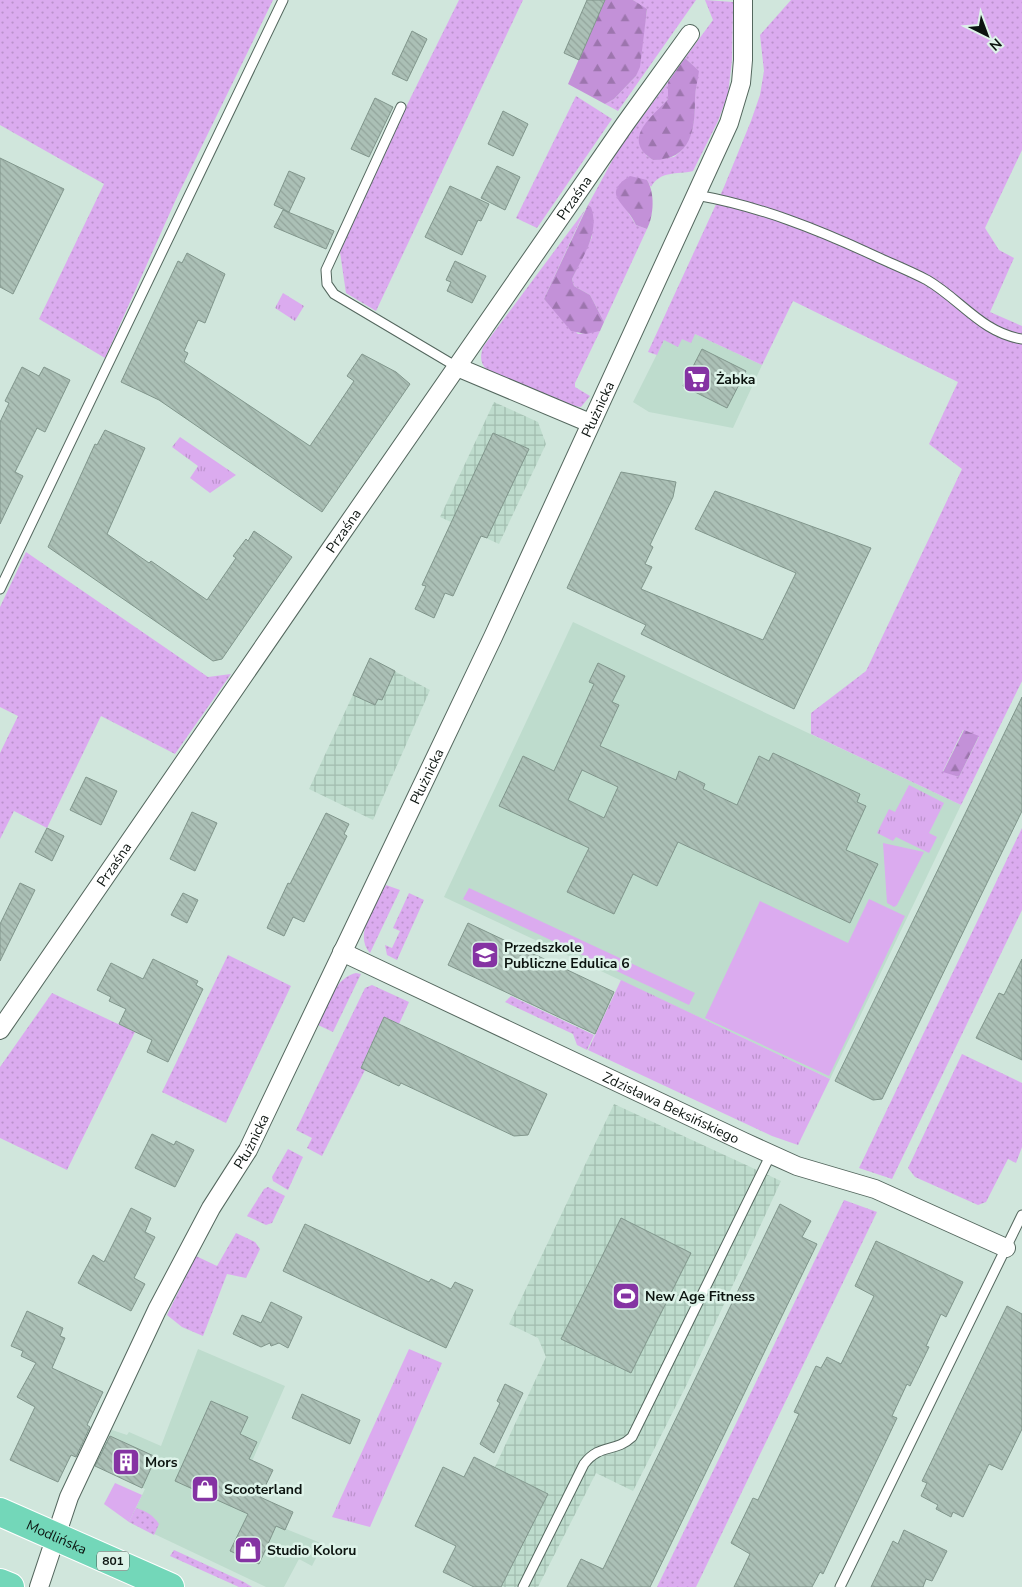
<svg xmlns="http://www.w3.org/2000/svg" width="1022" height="1587" viewBox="0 0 1022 1587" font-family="'Nunito Sans',sans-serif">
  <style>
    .built { fill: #bedccd }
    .industrial { fill: url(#industrial-grid) }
    .grass { fill: url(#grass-dots); fill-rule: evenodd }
    .forest { fill: url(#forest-firs) }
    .park { fill: url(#park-tufts) }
    .garden { fill: #dbabef }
    .building { fill: url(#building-back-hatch); stroke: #81968c; fill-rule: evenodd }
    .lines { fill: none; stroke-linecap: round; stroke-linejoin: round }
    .service-casing { stroke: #54675e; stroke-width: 11 }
    .minor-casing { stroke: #54675e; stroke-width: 20 }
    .primary-casing { stroke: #fff; stroke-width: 30 }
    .service { stroke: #fff; stroke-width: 9 }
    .minor { stroke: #fff; stroke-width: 18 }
    .primary { stroke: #73d7b9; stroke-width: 28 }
    .labels { text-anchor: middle; stroke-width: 5; stroke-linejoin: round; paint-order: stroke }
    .shield { fill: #ddf3e9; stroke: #4b5751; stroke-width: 1 }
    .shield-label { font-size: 12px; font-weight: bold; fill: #0c1410 }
    .street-label { font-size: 14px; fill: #0c1410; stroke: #ddf3e9 }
    .poi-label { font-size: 14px; font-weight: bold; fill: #0c1410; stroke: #ddf3e9; text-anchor: start }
  </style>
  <defs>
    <pattern id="industrial-grid" width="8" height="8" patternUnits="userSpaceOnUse" patternTransform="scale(1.25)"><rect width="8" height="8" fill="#bedccd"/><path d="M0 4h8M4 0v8" fill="none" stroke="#a2bcaf"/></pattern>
    <pattern id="grass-dots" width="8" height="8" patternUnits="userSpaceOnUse" patternTransform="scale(1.25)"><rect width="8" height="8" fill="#dbabef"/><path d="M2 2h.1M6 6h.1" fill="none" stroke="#bb92cc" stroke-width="1.8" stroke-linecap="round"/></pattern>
    <pattern id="forest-firs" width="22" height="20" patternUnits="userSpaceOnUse" patternTransform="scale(1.25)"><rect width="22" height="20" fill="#c391d8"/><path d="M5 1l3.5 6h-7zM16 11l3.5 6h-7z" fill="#9d75ae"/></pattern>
    <pattern id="park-tufts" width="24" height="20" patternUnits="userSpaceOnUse" patternTransform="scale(1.25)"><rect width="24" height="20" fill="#dbabef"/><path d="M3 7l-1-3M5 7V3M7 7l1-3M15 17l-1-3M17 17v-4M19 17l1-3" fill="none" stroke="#bb92cc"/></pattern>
    <pattern id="building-back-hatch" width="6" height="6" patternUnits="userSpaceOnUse" patternTransform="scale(1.25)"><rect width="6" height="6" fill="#abc0b6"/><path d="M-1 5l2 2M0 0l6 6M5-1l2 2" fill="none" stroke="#92a49b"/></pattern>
  </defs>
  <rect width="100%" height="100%" fill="#d0e6dc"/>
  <g class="built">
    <path d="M695 334 762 365 733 428 649 412 633 402 664 340 682 338Z"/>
    <path d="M573 622 961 805 830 1079 444 897Z"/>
    <path d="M198 1349 285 1386 232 1507 323 1544 312 1566 299 1559 284 1587H266L129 1522 145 1489 95 1466 112 1430 127 1435 129 1432 161 1446Z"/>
  </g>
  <g class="industrial">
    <path d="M494 402 538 422 546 444 499 544 440 517Z"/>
    <path d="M370 658 430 690 373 820 309 789Z"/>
    <path d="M614 1104 781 1181 687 1384 633 1491 596 1473 538 1587H501L548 1494 495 1467 546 1357 538 1338 509 1324Z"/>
  </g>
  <g class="grass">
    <path d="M0 0H273L177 197 105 358 39 319 104 184 0 125Z"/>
    <path d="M459 0H523L376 311 346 293 340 252 407 105Z"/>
    <path d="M633 0H696L618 111 605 104 614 99 636 76 647 10Z"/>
    <path d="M705 0 733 2 732 60 728 94 718 121 693 171C676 175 661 170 651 187L647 180 626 209 636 225 647 229 604 322 590 295 574 286 572 279 592 237 591 207 588 205 618 150 668 82V99L659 109 646 155 653 160 674 157C695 142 694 120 695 97 695 81 701 71 685 58L713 20Z"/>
    <path d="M791 0H1022V150L985 228 999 250 1014 258 990 312 1022 326V681L961 805 811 734V713L866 671 962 469 929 444 958 382 793 301 762 365 695 334 691 343 682 339 678 347 664 340 657 355 648 352 724 187 751 121 760 95 764 71 760 35ZM963 730 979 737 959 777 943 771Z"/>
    <path d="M576 96 612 119 537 228 516 218Z"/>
    <path d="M585 210 544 299 578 334 600 331 575 383V387L590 396 581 407 568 405 487 370C480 363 480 357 483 347Z"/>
    <path d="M26 552 208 677 231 674 175 754 101 716 47 828 14 811 0 839V753L18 716 0 707V607Z"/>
    <path d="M1022 828V910L892 1179 859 1168Z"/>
    <path d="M386 885 400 890 370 953C353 934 376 904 386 885Z"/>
    <path d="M409 893 424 900 397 960 387 955 385 945 392 948 400 931 393 928Z"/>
    <path d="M228 955 291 986 226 1123 162 1092Z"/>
    <path d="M356 973 361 974 333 1032 318 1025C327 1007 334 978 356 973Z"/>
    <path d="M372 985 409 1002 399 1024 384 1017 361 1067 365 1070 322 1156 307 1148 312 1138 296 1130 365 988Z"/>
    <path d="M52 993 135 1032 67 1170 0 1138V1067Z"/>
    <path d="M511 996 594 1035 587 1050 577 1045 573 1034 505 1002Z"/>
    <path d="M962 1054 1022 1083V1147L1016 1163 1008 1159 986 1202 978 1205 915 1177 908 1168Z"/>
    <path d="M288 1149 303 1157 288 1190 273 1181 272 1177Z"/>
    <path d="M268 1187 285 1196 272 1223 266 1225 247 1216 264 1189Z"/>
    <path d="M844 1200 877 1212 696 1587H657Z"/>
    <path d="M236 1233 255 1242 260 1249 246 1278 227 1274 203 1336 182 1327 167 1315 196 1256 217 1266Z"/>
    <path d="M136 1508C146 1511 153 1515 159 1524L154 1535 129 1522Z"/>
    <path d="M174 1550 244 1582 252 1587H239L170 1556Z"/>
  </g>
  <g class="forest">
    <path d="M605 0H633L647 9 640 67 636 76 614 99 605 104 568 84Z"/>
    <path d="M685 58 699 71C698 80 695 89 695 98 695 129 692 160 653 160 621 139 651 118 668 99V82Z"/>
    <path d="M630 176 647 180C655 193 654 215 647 229L636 225C628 204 599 195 630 176Z"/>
    <path d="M588 205 591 207C600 233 583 256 572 279L574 286 590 295 604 322 600 331 586 334 571 331 544 299Z"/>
    <path d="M964 730 979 736 959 777 943 772Z"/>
  </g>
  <g class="park">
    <path d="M283 293 304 306 295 321 275 308Z"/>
    <path d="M180 437 236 475 210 493 190 478 198 466 172 447Z"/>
    <path d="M909 785 944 803 929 833 937 837 929 853 896 837 893 841 877 833 889 809 895 812Z"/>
    <path d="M621 980 830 1079 798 1145 772 1136 588 1050Z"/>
    <path d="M409 1349 442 1363 370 1527 332 1517Z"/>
  </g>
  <g class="garden">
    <path d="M883 843 924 852 897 905 894 907 887 903Z"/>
    <path d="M469 888 695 993 689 1005 463 899Z"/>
    <path d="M869 899 905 916 829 1076 705 1018 760 901 848 943Z"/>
    <path d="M115 1483 142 1495 129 1522 104 1504Z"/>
  </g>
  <g class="building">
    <path d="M587 0H605L579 60 564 53Z"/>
    <path d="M412 31 427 39 407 81 392 74Z"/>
    <path d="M375 98 393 107 369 157 351 149Z"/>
    <path d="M503 111 528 124 513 156 488 144Z"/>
    <path d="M0 158 64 189 13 294 0 287Z"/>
    <path d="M497 166 520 177 505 210 481 198Z"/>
    <path d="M289 171 305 178 289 212 274 205Z"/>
    <path d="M450 186 489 204 481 221 478 220 462 255 425 237Z"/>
    <path d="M283 210 334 231 326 249 274 227Z"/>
    <path d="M187 253 225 274 205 323 198 320 184 351 188 353 184 362 310 446 354 381 347 376 362 354 396 372 410 384 322 512 159 400 121 382 178 261 182 263Z"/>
    <path d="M455 261 486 276 472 303 447 291 451 282 446 280Z"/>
    <path d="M702 349 746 371 727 408 683 386Z"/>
    <path d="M22 367 39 376 44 367 70 380 45 432 37 428 15 472 23 476 0 524V422L9 403 5 401Z"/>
    <path d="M105 430 145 448 107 534 149 563 151 561 207 600 236 558 233 556 246 539 248 541 254 531 292 557 222 659 213 661 48 547 95 444 97 445Z"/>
    <path d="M493 433 529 449 487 538 481 536 453 596 445 593 434 618 415 609 426 586 422 585Z"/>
    <path d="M621 472 676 482 673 497 650 545 653 547 645 564 652 567 641 589 763 640 796 573 695 529 715 491 871 548 794 709 641 634 646 625 567 588Z"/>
    <path d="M370 658 395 671 382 700 378 699 375 705 353 695Z"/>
    <path d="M598 663 625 676 612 702 619 705 600 746 676 780 679 771 705 784 703 789 737 805 759 756 769 761 773 753 860 794 857 802 866 806 846 850 878 864 850 923 678 842 657 886 633 874 614 914 567 892 589 848 499 806 523 756 554 771 594 684 589 682ZM582 770 618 787 604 818 568 800Z"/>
    <path d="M1022 697V811L882 1099 873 1100 835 1081Z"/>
    <path d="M86 777 117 791 101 825 70 810Z"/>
    <path d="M192 812 217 823 195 871 170 859Z"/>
    <path d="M326 813 349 824 344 834 347 836 304 922 293 917 284 936 267 928 288 883 290 884Z"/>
    <path d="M47 828 64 836 52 861 35 852Z"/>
    <path d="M20 883 35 890 0 961V924Z"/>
    <path d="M183 893 198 900 187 923 171 915Z"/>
    <path d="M468 923 614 992 595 1034 448 965Z"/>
    <path d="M153 959 198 981 196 985 203 989 168 1062 147 1052 152 1040 119 1024 126 1009 109 1001 111 997 97 990 111 963 143 979Z"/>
    <path d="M1022 959V1060L976 1038 999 993 1004 995Z"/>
    <path d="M384 1017 547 1094 528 1135 514 1136 401 1083 399 1086 361 1068Z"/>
    <path d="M152 1134 174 1145 176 1141 194 1150 175 1187 135 1168Z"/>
    <path d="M780 1204 811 1221 802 1237 817 1244 650 1587H567L581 1559 603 1569Z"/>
    <path d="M131 1208 151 1218 145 1232 155 1237 134 1278 145 1284 131 1311 78 1283 93 1255 104 1262Z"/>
    <path d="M621 1218 691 1253 631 1373 561 1339Z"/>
    <path d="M305 1224 429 1282 431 1279 451 1289 455 1282 473 1290 446 1348 283 1271Z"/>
    <path d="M876 1241 963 1282 946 1317 941 1314 926 1346 929 1347 910 1386 907 1384 892 1416 897 1418 823 1574 820 1572 812 1587H734L750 1554 731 1543 753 1498 758 1500 799 1414 794 1412 816 1366 821 1368 827 1357 841 1364 874 1296 855 1286Z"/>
    <path d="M271 1302 302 1317 288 1348 279 1343 271 1346 270 1343 261 1347 233 1334 242 1315 261 1323Z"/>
    <path d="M1007 1306 1022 1314V1429L1002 1470 989 1464 963 1517 953 1512 951 1517 936 1509 938 1505 921 1496 927 1483 922 1481Z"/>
    <path d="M27 1311 63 1328 60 1336 65 1338 52 1368 103 1392 87 1425 90 1427 76 1457 71 1455 58 1482 10 1460 35 1407 17 1397 36 1363 21 1356 23 1351 11 1346Z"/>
    <path d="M505 1384 523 1393 494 1453 480 1444 500 1403 497 1401Z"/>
    <path d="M302 1394 360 1420 350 1444 292 1418Z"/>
    <path d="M211 1401 248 1417 240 1434 257 1442 249 1459 273 1470 260 1497 293 1512 285 1530 276 1526 259 1564 230 1551 248 1514 175 1481Z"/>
    <path d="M110 1436 156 1457 142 1488 95 1466Z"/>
    <path d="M474 1457 548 1494 501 1587H474L443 1572 456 1546 415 1526 443 1467 464 1477Z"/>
    <path d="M904 1530 947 1551 932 1581 926 1579 923 1587H871L893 1541 898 1544Z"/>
  </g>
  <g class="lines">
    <g class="service-casing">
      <g id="service">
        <path d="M401 107 326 270 327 284 334 294 457 367"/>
        <path d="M696 195C759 206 817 229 875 256 892 264 910 271 927 280 960 299 982 333 1022 339"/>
        <path d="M0 589 283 0"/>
        <path d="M523 1587 584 1464C600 1443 615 1453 632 1437L771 1154"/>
        <path d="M840 1587 1022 1215"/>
      </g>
    </g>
    <g class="minor-casing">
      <g id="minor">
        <path d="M457 367 590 423"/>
        <path id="s1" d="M342 952 744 1142 797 1166 875 1189 1006 1248"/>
        <path id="s2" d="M0 1030 332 547 625 124 690 34"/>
        <path id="s3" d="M39 1587 69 1497 157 1310 211 1208 248 1150 493 637 729 123 741 83 743 60V0"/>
      </g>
    </g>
    <g class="primary-casing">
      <g id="primary">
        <path id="s4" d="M0 1512 170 1587"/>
        <path d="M0 1583 10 1587"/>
      </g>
    </g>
    <use href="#service" class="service"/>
    <use href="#minor" class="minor"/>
    <use href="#primary" class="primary"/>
  </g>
  <defs>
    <g id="supermarket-square" transform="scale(1.4375)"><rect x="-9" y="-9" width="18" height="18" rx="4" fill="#8533a3" stroke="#ddf3e9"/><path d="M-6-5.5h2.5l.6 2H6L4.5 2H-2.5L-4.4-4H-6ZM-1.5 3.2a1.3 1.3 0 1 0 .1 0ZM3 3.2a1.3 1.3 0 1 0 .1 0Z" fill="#fff"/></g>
    <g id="school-square" transform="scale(1.4375)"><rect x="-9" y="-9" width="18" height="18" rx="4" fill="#8533a3" stroke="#ddf3e9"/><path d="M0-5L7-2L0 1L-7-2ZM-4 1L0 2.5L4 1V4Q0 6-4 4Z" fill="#fff"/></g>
    <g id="stadium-square" transform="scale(1.4375)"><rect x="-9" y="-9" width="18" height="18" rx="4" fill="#8533a3" stroke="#ddf3e9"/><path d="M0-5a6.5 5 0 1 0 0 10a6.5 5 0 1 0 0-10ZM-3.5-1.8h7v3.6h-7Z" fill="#fff"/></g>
    <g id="building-square" transform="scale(1.4375)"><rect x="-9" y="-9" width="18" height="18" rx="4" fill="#8533a3" stroke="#ddf3e9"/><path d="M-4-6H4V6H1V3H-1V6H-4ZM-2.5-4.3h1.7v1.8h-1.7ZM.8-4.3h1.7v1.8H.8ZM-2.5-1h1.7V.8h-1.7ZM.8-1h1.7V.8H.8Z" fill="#fff"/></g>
    <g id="shop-square" transform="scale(1.4375)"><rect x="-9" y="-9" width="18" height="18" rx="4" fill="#8533a3" stroke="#ddf3e9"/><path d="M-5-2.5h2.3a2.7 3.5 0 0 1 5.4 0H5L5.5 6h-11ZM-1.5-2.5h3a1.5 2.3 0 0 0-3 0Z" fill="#fff"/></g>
  </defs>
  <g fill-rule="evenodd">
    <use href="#supermarket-square" x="697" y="379"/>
    <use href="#school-square" x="485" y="955"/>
    <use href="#stadium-square" x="626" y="1296"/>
    <use href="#building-square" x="126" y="1462"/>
    <use href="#shop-square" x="205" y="1489"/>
    <use href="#shop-square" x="248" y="1550"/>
  </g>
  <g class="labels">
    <rect class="shield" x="97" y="1551.5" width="32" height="19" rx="4"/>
    <g class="shield-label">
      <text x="113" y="1565">801</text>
    </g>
    <g class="street-label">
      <text dy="5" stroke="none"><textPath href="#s2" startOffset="1011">Przaśna</textPath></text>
      <text dy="5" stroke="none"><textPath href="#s3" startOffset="1305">Płużnicka</textPath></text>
      <text dy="5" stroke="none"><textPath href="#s2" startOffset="606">Przaśna</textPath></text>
      <text dy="5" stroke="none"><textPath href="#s3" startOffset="900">Płużnicka</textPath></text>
      <text dy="5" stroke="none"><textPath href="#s2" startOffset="201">Przaśna</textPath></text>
      <text dy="5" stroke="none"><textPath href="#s1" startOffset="364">Zdzisława Beksińskiego</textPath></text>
      <text dy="5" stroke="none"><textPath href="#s3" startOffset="495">Płużnicka</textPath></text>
      <text dy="5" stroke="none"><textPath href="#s4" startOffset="62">Modlińska</textPath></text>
    </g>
    <g class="poi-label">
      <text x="716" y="384">Żabka</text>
      <text x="504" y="952">Przedszkole<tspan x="504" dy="16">Publiczne Edulica 6</tspan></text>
      <text x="645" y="1301">New Age Fitness</text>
      <text x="145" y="1467">Mors</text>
      <text x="224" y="1494">Scooterland</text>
      <text x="267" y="1555">Studio Koloru</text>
    </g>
  </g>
  <g transform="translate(987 35) rotate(138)" stroke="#ddf3e9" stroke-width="4" paint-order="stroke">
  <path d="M0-4L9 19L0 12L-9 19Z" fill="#0c1410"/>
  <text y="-8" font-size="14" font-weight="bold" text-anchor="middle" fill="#0c1410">N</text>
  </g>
</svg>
